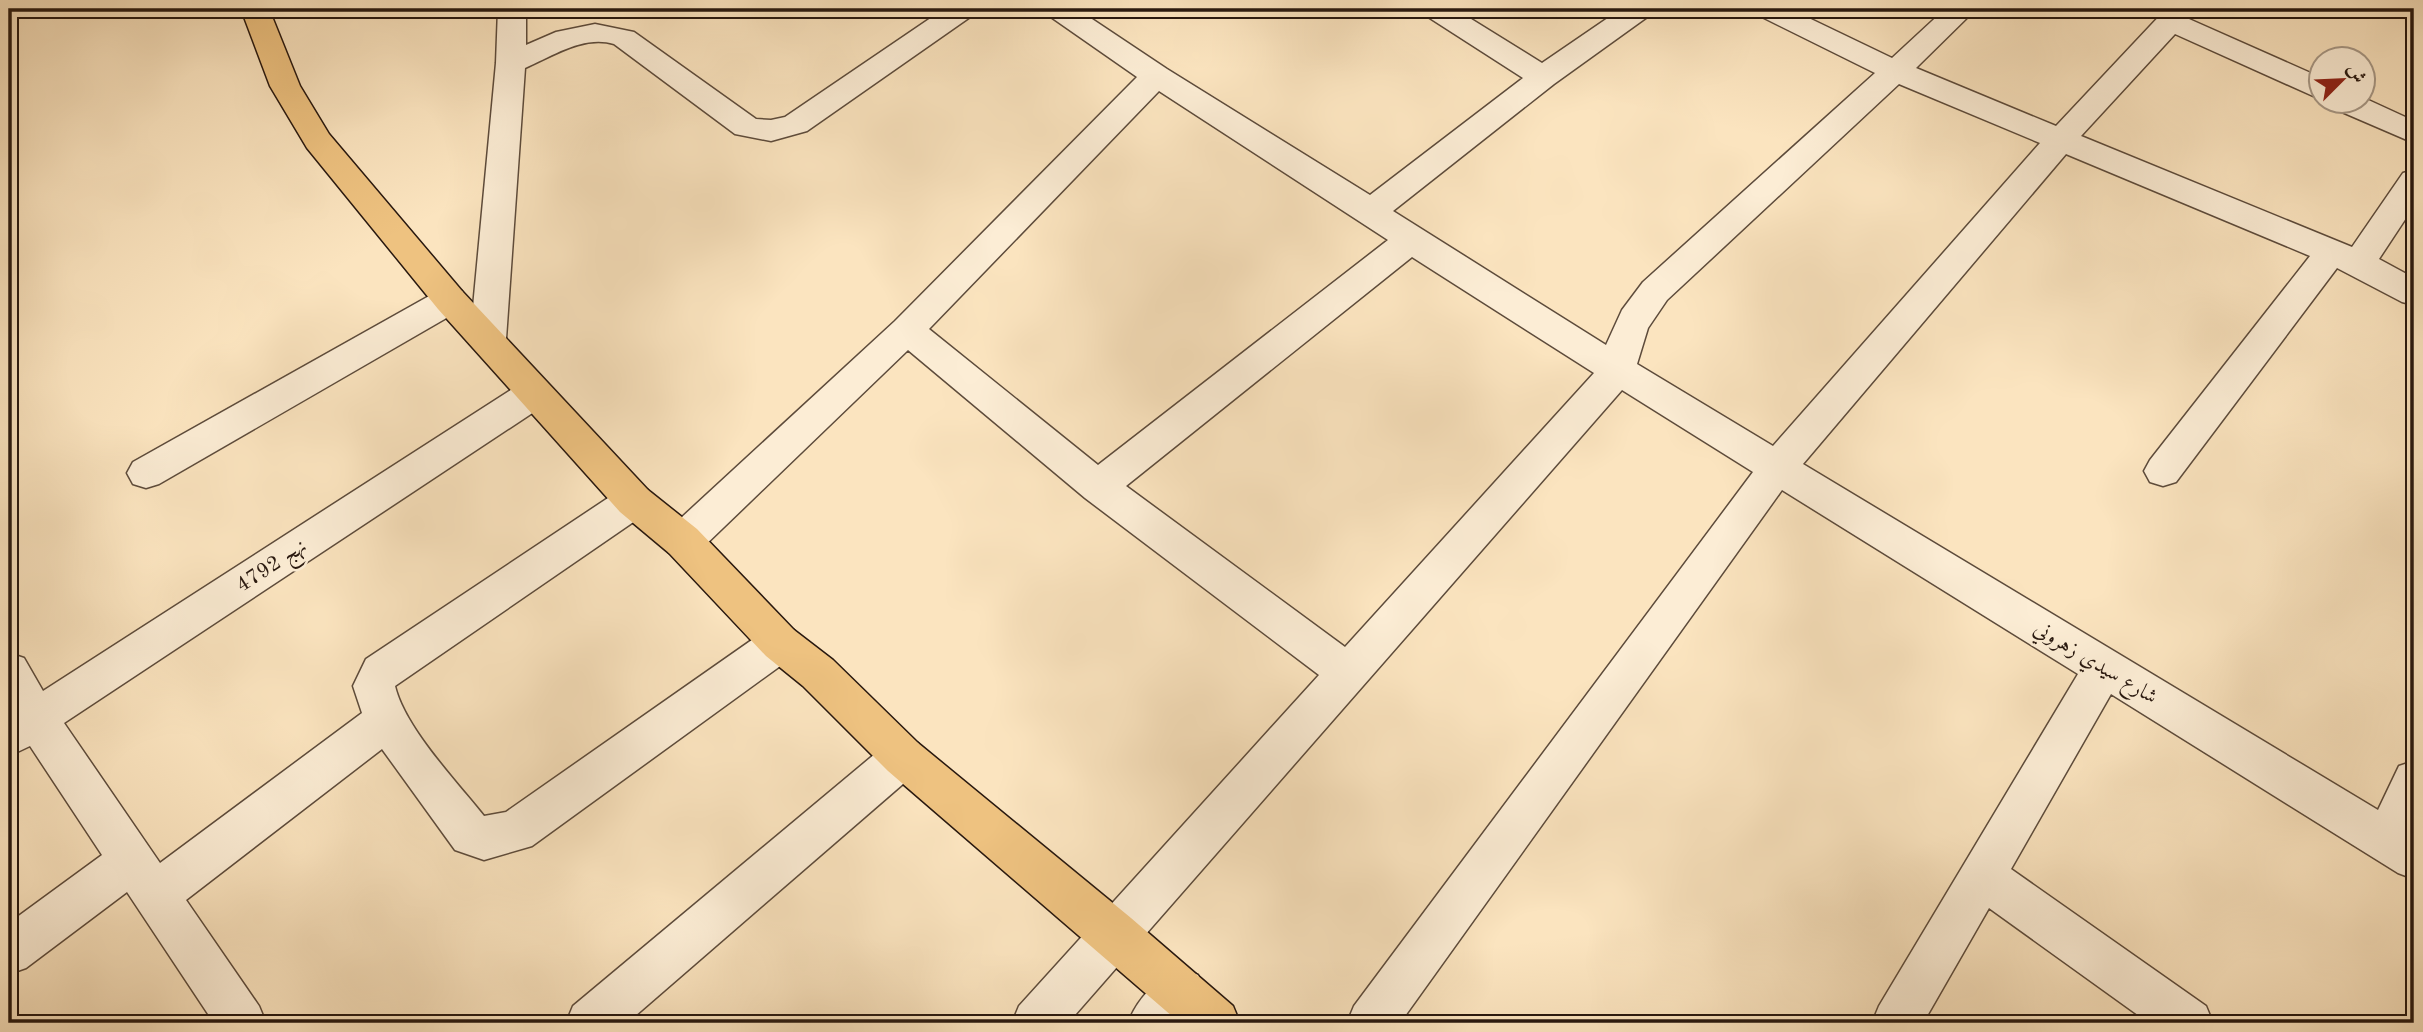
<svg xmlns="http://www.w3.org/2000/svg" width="2423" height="1032" viewBox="0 0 2423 1032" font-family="'Old Standard TT',Amiri,serif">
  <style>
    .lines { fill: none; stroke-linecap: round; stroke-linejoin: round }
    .minor-casing { stroke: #5d4b3b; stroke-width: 3 }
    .major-casing { stroke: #28180f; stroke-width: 3 }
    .minor { fill: #fcedd5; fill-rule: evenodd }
    .major { fill: #eec280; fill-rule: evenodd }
    .labels { text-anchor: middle; stroke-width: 5; stroke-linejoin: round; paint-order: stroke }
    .street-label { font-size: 21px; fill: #28180f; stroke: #fcedd5 }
  </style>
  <rect width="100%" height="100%" fill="#fbe4bf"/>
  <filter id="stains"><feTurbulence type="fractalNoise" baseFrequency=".00286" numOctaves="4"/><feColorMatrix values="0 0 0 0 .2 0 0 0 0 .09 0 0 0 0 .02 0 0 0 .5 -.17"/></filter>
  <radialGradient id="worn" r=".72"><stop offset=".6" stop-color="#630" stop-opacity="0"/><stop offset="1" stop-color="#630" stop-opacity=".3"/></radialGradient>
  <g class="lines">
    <g class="minor-casing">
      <g id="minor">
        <path d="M498 9H526V45L556 32 595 24 634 32 756 119 771 120 785 117 944 9H977L973 15 807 131 771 141 735 134 614 44C583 35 553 56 525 68L506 339 500 348 488 352 476 348 470 339 496 63Z"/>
        <path d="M1044 9H1077L1167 69 1370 195 1523 78 1425 15 1421 9H1455L1542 63 1621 9H1654L1650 15 1554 84 1393 211 1606 345 1622 310 1643 282 1875 73 1758 15 1754 9H1790L1892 58 1945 9H1976L1916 68 2056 126 2166 9H2196L2189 19 2322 78V100L2175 34 2081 136 2352 247 2403 173 2414 170V206L2379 259 2414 278V305L2402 302 2337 268 2176 482 2163 486 2150 482 2144 471 2150 460 2310 256 2066 154 1803 464 2378 810 2399 766 2414 761V879L2398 873 2111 694 2011 869 2206 1006 2213 1023H2149L1989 908 1923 1023H1872L1879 1006 2078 674 1782 490 1400 1023H1347L1354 1006 1753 472 1622 390 1068 1023H1012L1019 1006 1319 675 1085 498 908 350 697 553 683 557 669 553 664 541 669 529 895 321 1137 77 1048 15ZM1899 84 2040 143 1773 446 1637 364 1648 328 1667 300ZM1159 91 1388 240 1098 465 929 329ZM1412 257 1594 373 1345 647 1126 486Z"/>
        <path d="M2364 98 2414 121V143L2335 109 2331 102H2364Z"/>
        <path d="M450 287 462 291 467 300 462 309 159 484 146 488 133 484 127 473 133 462 438 291Z"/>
        <path d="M533 380 546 384 551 394 546 404 64 723 160 863 362 713 353 686 366 659 620 490 634 485 648 490 653 501 648 512 395 686C405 728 457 782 484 816L506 812 766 630 780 625 794 630 800 643 794 656 532 846 484 860 455 850 382 749 186 900 259 1006 266 1023H214L127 892 26 968 9 974V923L102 855 30 746 9 756V653L24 658 43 691 520 384Z"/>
        <path d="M903 737 918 743 925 757 918 771 627 1023H566L573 1006 888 743Z"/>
        <path d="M1181 968 1198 975 1205 992 1198 1009 1185 1023H1128C1137 999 1157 978 1181 968Z"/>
      </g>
    </g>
    <g class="major-casing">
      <path id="major" d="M241 9H269L300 86 329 134 462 291 648 490 697 529 794 630 833 660 918 743 1131 918 1233 1006 1240 1023H1180L888 771 803 686 766 656 669 553 620 512 438 309 307 148 270 86Z"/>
    </g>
    <use href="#minor" class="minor"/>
    <use href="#major" class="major"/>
  </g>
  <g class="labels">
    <g class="street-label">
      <text transform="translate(271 565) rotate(-33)" y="7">نهج 4792</text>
      <text transform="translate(2096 662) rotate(31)" y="7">شارع سيدي زهروني</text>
    </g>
  </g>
  <rect width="2423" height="1032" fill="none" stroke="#fbe4bf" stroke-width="35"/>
  <rect x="10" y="10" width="2402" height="1011" fill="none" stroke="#28180f" stroke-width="3.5"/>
  <rect x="18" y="18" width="2388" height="997" fill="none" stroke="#28180f" stroke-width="2"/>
  <g transform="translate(2342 80) rotate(66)"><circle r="33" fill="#fcedd5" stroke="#a79886" stroke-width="2"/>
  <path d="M0-5L12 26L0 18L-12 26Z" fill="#8f2418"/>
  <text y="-10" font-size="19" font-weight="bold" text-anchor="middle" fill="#28180f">ش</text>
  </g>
  <rect width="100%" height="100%" filter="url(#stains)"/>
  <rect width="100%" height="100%" fill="url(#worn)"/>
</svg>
